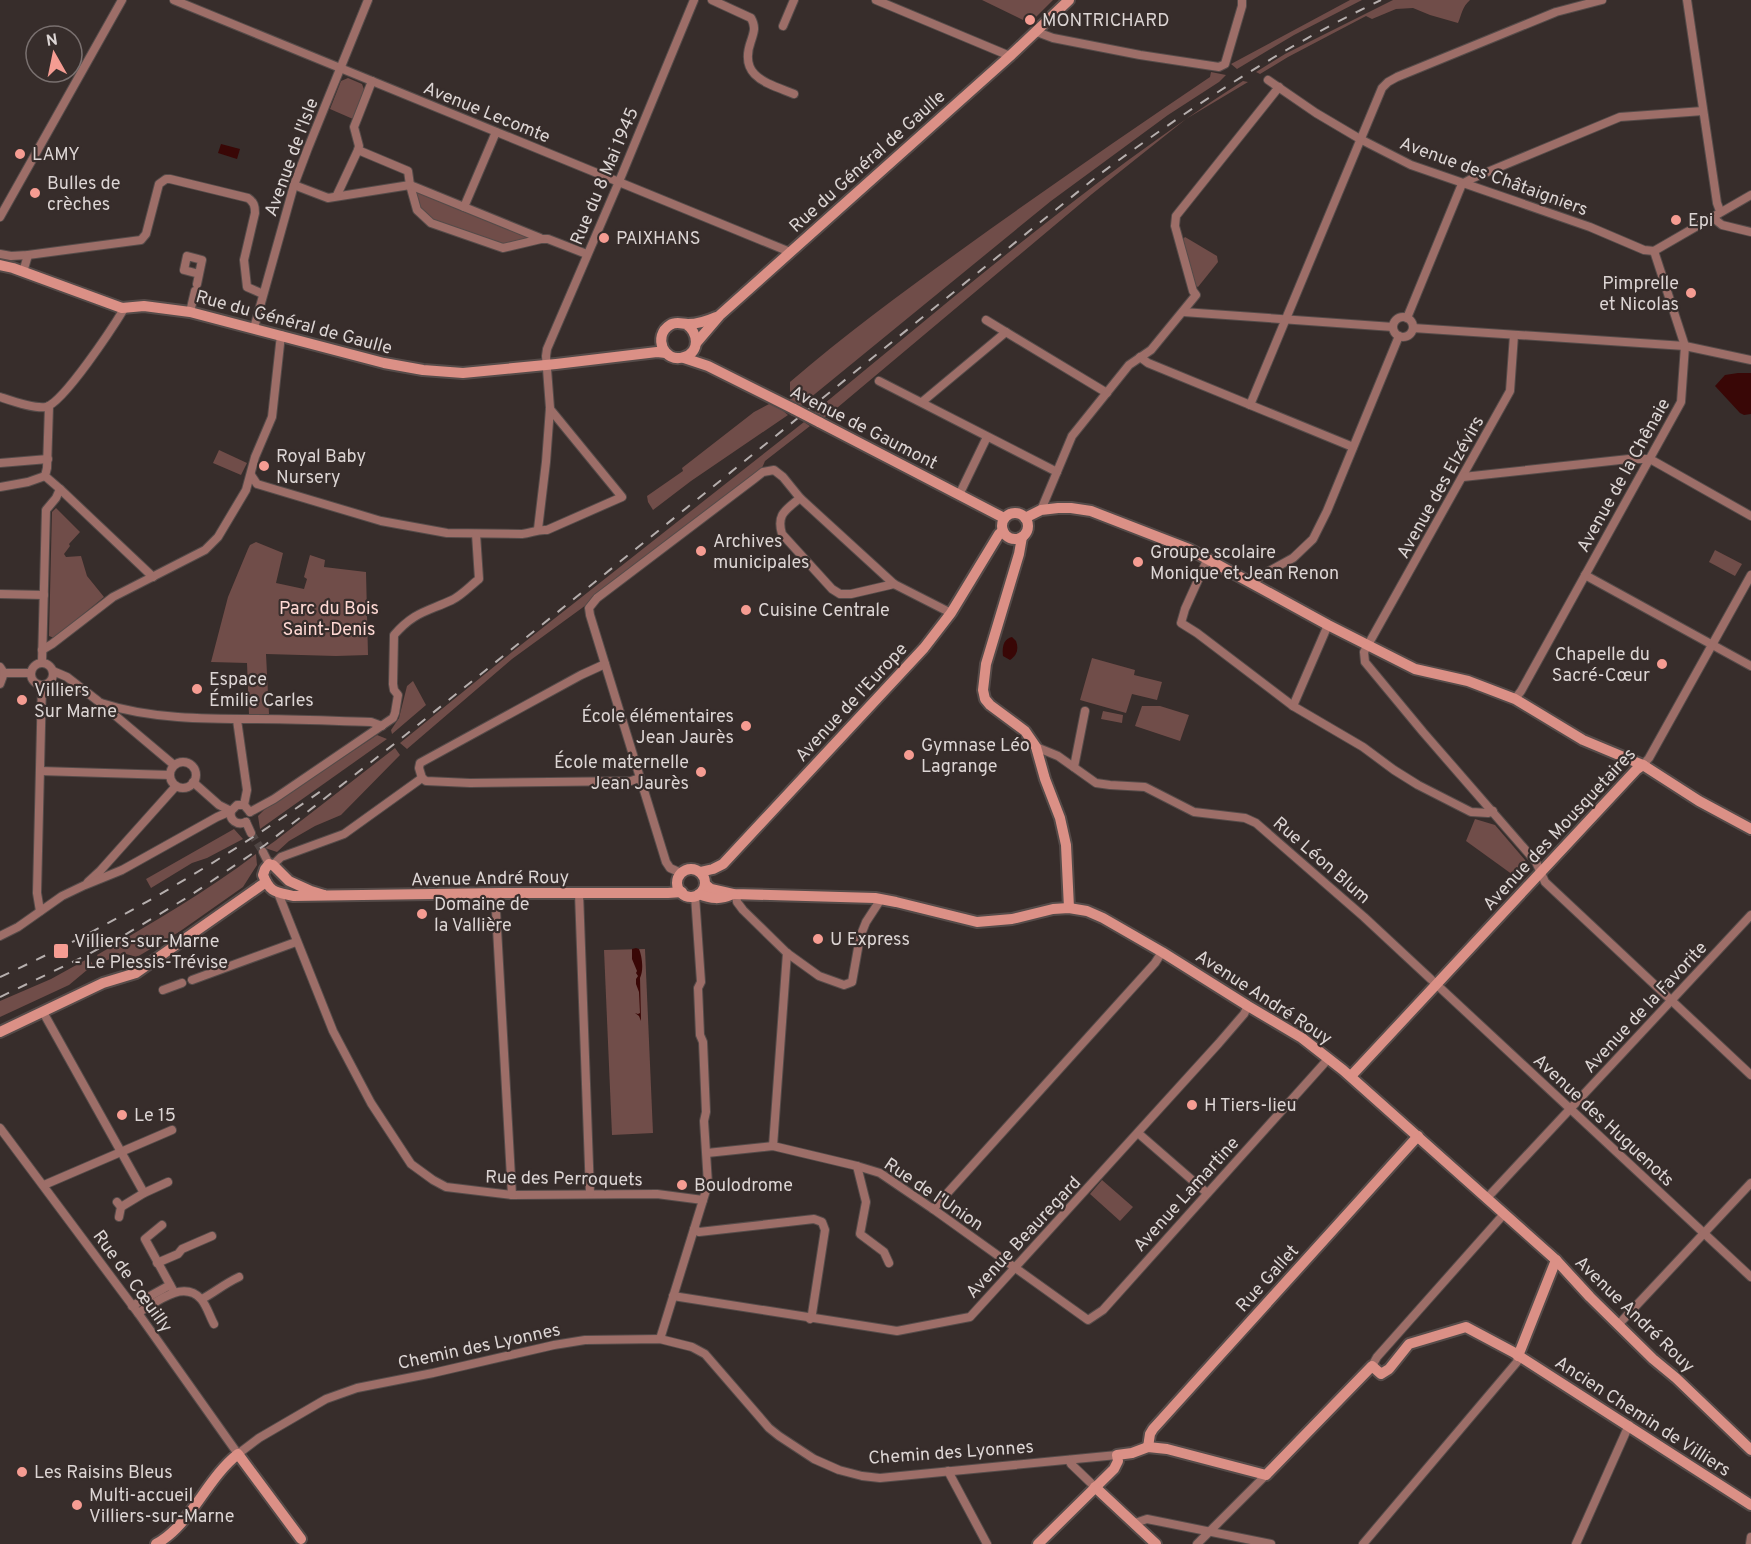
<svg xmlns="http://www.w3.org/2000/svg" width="1751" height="1544" viewBox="0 0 1751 1544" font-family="Overpass,sans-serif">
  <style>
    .green { fill: #704d49 }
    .water { fill: #390706 }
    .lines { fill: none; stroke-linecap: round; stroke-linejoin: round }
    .street-tunnel { stroke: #504644; stroke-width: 8; stroke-dasharray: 8 4; stroke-linecap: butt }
    .street-casing { stroke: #554b49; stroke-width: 10 }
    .secondary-casing { stroke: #554b49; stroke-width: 14 }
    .street { stroke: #9d6e68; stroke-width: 8 }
    .secondary { stroke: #db9086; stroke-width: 10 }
    .rail { stroke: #b6afae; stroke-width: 2; stroke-dasharray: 10 10; stroke-linecap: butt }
    .secondary-bridge-casing { stroke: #554b49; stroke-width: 14; stroke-linecap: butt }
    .secondary-bridge { stroke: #db9086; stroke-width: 10 }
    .poi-dot { fill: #f59c92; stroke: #372d2b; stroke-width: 2 }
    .labels { text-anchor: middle; stroke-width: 4.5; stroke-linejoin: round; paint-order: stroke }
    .poi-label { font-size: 18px; fill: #dcd5d4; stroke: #372d2b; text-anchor: start }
    .street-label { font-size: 18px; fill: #dcd5d4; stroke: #372d2b }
    .park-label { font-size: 18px; fill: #ffd9d4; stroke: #372d2b }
  </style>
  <rect width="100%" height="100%" fill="#372d2b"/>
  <g class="green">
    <path d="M982 0H1053L1034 19 1031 16 1025 21Z"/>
    <path d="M1350 0H1362L1294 35 1237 69 1231 64Z"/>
    <path d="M1393 0H1470C1462 7 1462 14 1458 23L1430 15 1413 8 1396 9 1372 19 1366 16 1288 57 1260 74 1256 72 1285 54Z"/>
    <path d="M1211 72 1226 75 1219 82 1168 115 1051 201 799 407 790 402V382C854 327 921 279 989 230 1062 178 1136 127 1210 77Z"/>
    <path d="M348 78 362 84 365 92 353 119 330 109 341 81Z"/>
    <path d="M1243 81 1248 82 1186 119 1092 194 831 413 822 419 813 413C952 299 1092 178 1243 81Z"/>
    <path d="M410 185 541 239 503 248 431 223 417 210Z"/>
    <path d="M1185 237 1217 256 1218 262 1198 287 1196 286 1183 239Z"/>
    <path d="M771 403 781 409 788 415 691 481 653 510 648 502 647 496 683 471 682 468 754 412Z"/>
    <path d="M804 422 810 426 765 461 762 468 582 608 512 659 407 749 400 743 512 652Z"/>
    <path d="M219 450 247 463 241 475 213 463Z"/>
    <path d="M56 508 80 532 69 544 70 546 64 554 66 557 81 556 87 576 104 597 54 638 49 636 52 512Z"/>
    <path d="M256 542 283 553 276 583 304 589 307 579 304 577 310 555 325 560 324 567 366 572 368 655 336 656 266 654 269 714 249 715 247 663 211 662 228 597 248 549 250 545Z"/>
    <path d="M1715 550 1742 564 1735 576 1709 562Z"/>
    <path d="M1092 658 1135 670 1134 675 1162 682 1157 700 1132 694 1126 713 1080 700Z"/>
    <path d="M413 681 426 705 392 734 391 730 399 718 407 686Z"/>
    <path d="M1142 706H1160L1189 715 1180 741 1135 726Z"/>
    <path d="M1103 711 1123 715 1122 723 1101 719Z"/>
    <path d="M377 735 387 739 260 829 258 816 264 810Z"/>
    <path d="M395 748 400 755 341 815 315 826 289 841 277 852 265 848 275 841Z"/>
    <path d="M1475 819 1495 825 1525 860 1528 868 1520 880 1466 841Z"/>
    <path d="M234 829 243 839 207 858 192 863 151 888 146 879Z"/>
    <path d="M256 854 257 865 243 887 179 932 137 957 126 954 101 962 97 955C152 923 206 892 256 854Z"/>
    <path d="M645 949 653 1133 612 1135 604 950Z"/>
    <path d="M89 958 93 965 69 985 0 1017V1001L51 979Z"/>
    <path d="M1102 1180 1133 1207 1120 1221 1090 1194Z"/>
  </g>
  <g class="water">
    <path d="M221 144 240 149 237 159 218 153Z"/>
    <path d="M1738 373H1751V414L1744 415 1740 413 1715 386 1725 375Z"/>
    <path d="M1012 637 1016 641C1019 649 1017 655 1010 660L1003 656C1002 648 1003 639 1012 637Z"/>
    <path d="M636 948 639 949C642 956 644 970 640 978L641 1021 639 1016 635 1013 638 1014 640 1013 639 992 636 984V979L638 976 636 973 637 971 632 959V949Z"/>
  </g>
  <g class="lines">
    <path class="street-tunnel" d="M251 833 263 852"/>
    <g class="street-casing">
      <g id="street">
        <path d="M174 0 790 252"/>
        <path d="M712 0 751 18C756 27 754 32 751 41 738 77 767 83 794 94"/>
        <path d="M876 0 1010 56"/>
        <path d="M1687 0 1717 203 1720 211"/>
        <path d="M783 26 794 0"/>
        <path d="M1037 32 1053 38 1140 55 1219 67 1225 64 1242 6V0"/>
        <path d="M1268 80 1316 113 1360 139 1411 165 1590 227 1644 250 1654 251"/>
        <path d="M358 150 408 171 410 185 417 210 431 223 503 248 541 239H548L584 253"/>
        <path d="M294 185 328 198 410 185 540 238"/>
        <path d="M337 195 358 150 359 146 354 127 372 81"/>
        <path d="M464 207 496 132"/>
        <path d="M0 217 122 0"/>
        <path d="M1712 217 1722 225 1751 232"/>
        <path d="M1654 251 1751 195"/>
        <path d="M0 254 11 256 28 255 141 240 146 234 159 184 166 179H170L248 198C254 202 255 206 255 213L244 260 247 287 263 294"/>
        <path d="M23 272 28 255"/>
        <path d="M197 284 202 260 187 256 184 270 199 274"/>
        <path d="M190 312 195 291"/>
        <path d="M1183 312 1393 327"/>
        <circle cx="1403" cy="327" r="10"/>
        <path d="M1407 318 1462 184 1473 178 1620 117 1703 111"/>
        <path d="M986 320 1107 393"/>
        <path d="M254 328 294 185 308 148 368 0"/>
        <path d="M1413 328 1685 346 1751 360"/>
        <path d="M1514 335 1510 391 1364 652 1365 662 1423 732 1536 862 1545 882 1751 1075"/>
        <path d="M1140 357 1148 363 1353 447"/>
        <path d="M879 381 1057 472"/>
        <path d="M0 397C12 401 34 409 46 407 64 402 113 327 124 309"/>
        <path d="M922 402 1006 332"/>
        <path d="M1250 405 1382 88 1388 82 1397 77 1556 12 1602 0"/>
        <path d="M0 463 48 459"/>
        <path d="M251 475 257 484 381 521 447 533 522 534C532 533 537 529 547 530L622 497 550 409"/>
        <path d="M1463 477 1629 459H1650L1751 516"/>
        <path d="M0 487 28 482 45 476"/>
        <path d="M60 489 153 577"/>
        <path d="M959 495 987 437"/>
        <path d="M800 498C786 510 776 514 782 534L832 589 840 594H851L894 584"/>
        <path d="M1041 510 1072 436 1129 365 1151 350 1196 295 1193 291 1175 226 1176 216 1279 87"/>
        <path d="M538 529 546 462 550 408 546 356 547 349 618 184 694 0"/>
        <path d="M1208 558 1185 609 1181 623 1197 633 1293 706"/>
        <path d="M1585 575 1751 666"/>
        <path d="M1253 583 1262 575 1293 558 1313 539 1327 511 1399 336"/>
        <path d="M0 594 44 595"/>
        <path d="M1328 625 1293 706 1363 747 1394 770 1418 785 1471 812 1488 813 1493 811"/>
        <path d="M42 650 52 644 113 597 205 550 218 537 246 490 255 457 272 417 281 335"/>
        <path d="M42 662 46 510 56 498 60 489 45 476 47 468 49 406"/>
        <circle cx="42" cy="674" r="11"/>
        <path d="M0 667 4 673 0 684"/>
        <path d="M53 671 67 677 98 701 174 765"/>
        <path d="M4 673H31"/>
        <path d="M1515 699 1521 691 1681 402 1685 346 1654 251"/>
        <path d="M101 703C150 719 205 719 256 719 295 719 333 721 371 722L382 726"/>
        <path d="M237 720 247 790 244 805"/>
        <path d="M1036 747 1058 756 1096 783 1110 785 1145 787 1194 812 1245 818 1256 823 1364 917 1751 1277"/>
        <circle cx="183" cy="775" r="13"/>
        <path d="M1643 765 1649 758 1751 575"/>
        <path d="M1074 767 1085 711"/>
        <path d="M40 771 170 775"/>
        <path d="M422 778 419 768 420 763 581 675 605 664"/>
        <path d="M422 778 426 781 470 783 631 781 640 778"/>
        <path d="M193 782 219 805 231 811"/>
        <path d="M231 811C229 820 237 826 246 822"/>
        <path d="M250 812 274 799 393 718 395 713 398 695 394 690 393 684 394 635C414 612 426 612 452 600 462 595 470 586 479 579L476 534"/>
        <path d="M246 822 251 833"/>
        <path d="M263 852 269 864"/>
        <path d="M273 865 281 857 344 834 422 778"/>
        <path d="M681 873 670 868 666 862 590 615 589 608 597 598 754 479 763 472 774 470 783 477 800 498 894 584 951 613"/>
        <path d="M88 882 100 871 176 786"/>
        <path d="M278 893 333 1031 371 1103 411 1164 433 1180 446 1187 512 1195 657 1194 703 1200"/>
        <path d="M495 893 512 1195"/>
        <path d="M579 893 590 1193"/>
        <path d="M736 894 737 902 743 910 787 953 819 976 844 985 852 982 860 937 866 922 881 899"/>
        <path d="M40 911 37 893 42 685"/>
        <path d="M0 936 18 927 62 896 85 885 122 870 217 817 231 811 237 805H244L250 812"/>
        <path d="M192 980 296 942"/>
        <path d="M163 990 182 983"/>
        <path d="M43 1012 144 1193"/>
        <path d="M0 1128 138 1313 238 1454 259 1438 326 1399 357 1388 433 1373 554 1345 585 1340 660 1339 692 1347 705 1354 769 1428 779 1436 814 1459 839 1470 862 1476 880 1478 1117 1455"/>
        <path d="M1138 1133 1207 1193"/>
        <path d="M773 1146 787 953"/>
        <path d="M707 1153 773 1146 857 1166 880 1173 933 1209 1088 1320 1103 1310 1329 1058"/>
        <path d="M857 1166 866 1202 860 1234 884 1252 889 1263"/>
        <path d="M44 1185 172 1130"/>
        <path d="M1487 1198 1751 915"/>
        <path d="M117 1202 121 1207 119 1217"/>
        <path d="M121 1207 144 1193 168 1182"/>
        <path d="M933 1209 1155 963 1162 952"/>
        <path d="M162 1225 145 1239 174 1292"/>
        <path d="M694 1229 699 1232 814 1219 822 1222 825 1230 812 1314 810 1319"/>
        <path d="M157 1263 178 1254 182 1249 212 1236"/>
        <path d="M673 1296 897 1331 970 1317 1219 1043 1244 1014 1248 1006"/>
        <path d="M202 1299C215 1292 224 1284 239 1277"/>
        <path d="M132 1306 170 1285"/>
        <path d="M138 1313C155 1303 183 1279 201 1299 207 1306 210 1317 214 1324"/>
        <path d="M1618 1325 1751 1183"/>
        <path d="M660 1339 708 1184 704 1121 706 1112 703 1042 700 1035 698 988 701 982 695 896"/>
        <path d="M1372 1366 1377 1357 1504 1214"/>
        <path d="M1069 1460 1071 1464 1095 1487"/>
        <path d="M948 1471 987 1544"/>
        <path d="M1135 1523 1147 1519 1271 1544"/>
        <path d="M1197 1544 1266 1475"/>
        <path d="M1363 1544 1517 1362 1518 1356"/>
        <path d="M1576 1544 1629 1425"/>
        <path d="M1750 1544 1751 1537"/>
      </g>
    </g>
    <g class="secondary-casing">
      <g id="secondary">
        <path d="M0 265 13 268 122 308 144 306 190 312 384 363 423 370 463 373 556 364 657 352 666 353"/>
        <path d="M686 324C698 332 701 352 684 357 664 364 652 336 670 325 676 321 682 324 688 324 698 324 707 321 716 317"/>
        <path d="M697 342 720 315 1010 56 1069 0"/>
        <path d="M684 358 708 366 794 409"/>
        <path d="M819 422 1004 518"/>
        <circle cx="1015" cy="526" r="13"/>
        <path d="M1025 518 1041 510 1058 508H1071L1091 511 1189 549 1328 625 1415 669 1468 681 1515 699 1583 740 1643 765 1699 801 1751 829"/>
        <path d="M1022 537 1019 554 986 664 983 690 985 699 990 705 1025 731 1036 747 1045 779 1060 818 1066 845 1069 908"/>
        <circle cx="691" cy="883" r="14"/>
        <path d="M700 872 713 869 723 864 924 648 951 613 999 534 1003 531"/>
        <path d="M705 884 711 889 733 894 875 898 896 902 977 922 1012 919 1053 909 1069 908 1087 911 1103 918 1162 952 1248 1006 1302 1038 1343 1070 1556 1260 1590 1297 1653 1359 1676 1378 1751 1450"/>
        <path d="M699 894C711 899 720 900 733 894"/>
        <path d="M324 895 311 891 289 881 273 865 269 864 265 869 263 875C270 893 276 892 293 896L501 893H668L682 892"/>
        <path d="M0 1032 103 983 136 973 266 882"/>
        <path d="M1351 1076 1636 770 1643 765"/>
        <path d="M1518 1356 1556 1260"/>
        <path d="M1148 1447 1150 1434 1153 1429 1418 1136"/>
        <path d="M1095 1487 1156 1544"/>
        <path d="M156 1544C191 1525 206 1479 238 1454L301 1539"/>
        <path d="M1038 1544 1114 1469 1118 1461 1117 1455 1132 1453 1148 1447 1167 1449 1266 1475 1372 1366 1381 1374 1389 1369 1409 1344 1466 1327 1513 1352 1751 1505"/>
      </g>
    </g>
    <use href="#street" class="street"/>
    <use href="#secondary" class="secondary"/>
    <g class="rail">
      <path d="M0 977C113 925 219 863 321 791"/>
      <path d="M0 997 83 957 123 936 188 897 265 845 398 741 1100 174C1189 108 1281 48 1381 0"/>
    </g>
    <g class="secondary-bridge-casing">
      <path id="secondary-bridge" d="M794 409 819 422"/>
    </g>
    <use href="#secondary-bridge" class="secondary-bridge"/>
  </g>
  <g class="poi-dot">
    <circle cx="1030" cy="20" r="6"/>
    <circle cx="20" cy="154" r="6"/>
    <circle cx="35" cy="193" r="6"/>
    <circle cx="1676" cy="220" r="6"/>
    <circle cx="604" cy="238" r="6"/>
    <circle cx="1691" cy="293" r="6"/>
    <circle cx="264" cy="466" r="6"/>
    <circle cx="701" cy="551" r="6"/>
    <circle cx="1138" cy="562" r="6"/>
    <circle cx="746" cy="610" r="6"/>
    <circle cx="1662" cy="664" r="6"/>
    <circle cx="197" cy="689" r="6"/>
    <circle cx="22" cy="700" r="6"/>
    <circle cx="746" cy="726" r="6"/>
    <circle cx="909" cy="755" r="6"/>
    <circle cx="701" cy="772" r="6"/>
    <circle cx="422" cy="914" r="6"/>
    <circle cx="818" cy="939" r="6"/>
    <rect x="53" y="943" width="16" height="16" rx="3"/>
    <circle cx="1192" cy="1105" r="6"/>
    <circle cx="122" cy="1115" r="6"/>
    <circle cx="682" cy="1185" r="6"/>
    <circle cx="22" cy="1472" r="6"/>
    <circle cx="77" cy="1505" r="6"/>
  </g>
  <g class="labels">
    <g class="poi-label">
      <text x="1042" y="26">MONTRICHARD</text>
      <text x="32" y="160">LAMY</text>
      <text x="47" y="189">Bulles de<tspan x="47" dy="21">crèches</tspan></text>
      <text x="1688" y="226">Epi</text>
      <text x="616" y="244">PAIXHANS</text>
      <text x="1679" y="289" text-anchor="end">Pimprelle<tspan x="1679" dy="21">et Nicolas</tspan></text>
      <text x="276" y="462">Royal Baby<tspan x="276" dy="21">Nursery</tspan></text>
      <text x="713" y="547">Archives<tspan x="713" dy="21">municipales</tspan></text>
      <text x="1150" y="558">Groupe scolaire<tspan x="1150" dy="21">Monique et Jean Renon</tspan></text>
      <text x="758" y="616">Cuisine Centrale</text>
      <text x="1650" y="660" text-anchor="end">Chapelle du<tspan x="1650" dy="21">Sacré-Cœur</tspan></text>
      <text x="209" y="685">Espace<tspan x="209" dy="21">Émilie Carles</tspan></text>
      <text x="34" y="696">Villiers<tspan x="34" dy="21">Sur Marne</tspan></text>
      <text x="734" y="722" text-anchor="end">École élémentaires<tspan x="734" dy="21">Jean Jaurès</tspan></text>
      <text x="921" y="751">Gymnase Léo<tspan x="921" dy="21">Lagrange</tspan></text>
      <text x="689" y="768" text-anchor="end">École maternelle<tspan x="689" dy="21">Jean Jaurès</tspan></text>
      <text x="434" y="910">Domaine de<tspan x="434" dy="21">la Vallière</tspan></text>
      <text x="830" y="945">U Express</text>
      <text x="74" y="947">Villiers-sur-Marne<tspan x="74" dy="21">- Le Plessis-Trévise</tspan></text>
      <text x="1204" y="1111">H Tiers-lieu</text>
      <text x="134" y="1121">Le 15</text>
      <text x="694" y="1191">Boulodrome</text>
      <text x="34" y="1478">Les Raisins Bleus</text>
      <text x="89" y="1501">Multi-accueil<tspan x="89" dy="21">Villiers-sur-Marne</tspan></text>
    </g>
    <g class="street-label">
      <text transform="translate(487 112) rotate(22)" y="6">Avenue Lecomte</text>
      <text transform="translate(291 157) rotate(-70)" y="6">Avenue de l'Isle</text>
      <text transform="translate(867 161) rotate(-42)" y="6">Rue du Général de Gaulle</text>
      <text transform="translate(604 176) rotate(-67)" y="6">Rue du 8 Mai 1945</text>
      <text transform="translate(1494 176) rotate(20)" y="6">Avenue des Châtaigniers</text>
      <text transform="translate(294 322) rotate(15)" y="6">Rue du Général de Gaulle</text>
      <text transform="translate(864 427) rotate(27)" y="6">Avenue de Gaumont</text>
      <text transform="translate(1623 475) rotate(-61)" y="6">Avenue de la Chênaie</text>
      <text transform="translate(1440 487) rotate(-61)" y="6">Avenue des Elzévirs</text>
      <text transform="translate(851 702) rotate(-47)" y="6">Avenue de l'Europe</text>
      <text transform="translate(1559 829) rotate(-47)" y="6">Avenue des Mousquetaires</text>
      <text transform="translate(1322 860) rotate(41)" y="6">Rue Léon Blum</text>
      <text transform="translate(490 878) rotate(-1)" y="6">Avenue André Rouy</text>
      <text transform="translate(1264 997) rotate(33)" y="6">Avenue André Rouy</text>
      <text transform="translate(1645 1007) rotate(-47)" y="6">Avenue de la Favorite</text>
      <text transform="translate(1604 1120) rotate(43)" y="6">Avenue des Huguenots</text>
      <text transform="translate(564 1178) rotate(1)" y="6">Rue des Perroquets</text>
      <text transform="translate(934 1194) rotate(34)" y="6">Rue de l'Union</text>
      <text transform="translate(1186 1194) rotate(-48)" y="6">Avenue Lamartine</text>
      <text transform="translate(1023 1237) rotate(-47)" y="6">Avenue Beauregard</text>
      <text transform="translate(1267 1278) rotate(-48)" y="6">Rue Gallet</text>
      <text transform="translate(133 1281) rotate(54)" y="6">Rue de Cœuilly</text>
      <text transform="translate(1635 1314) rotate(44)" y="6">Avenue André Rouy</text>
      <text transform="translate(479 1346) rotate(-12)" y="6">Chemin des Lyonnes</text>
      <text transform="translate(1643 1416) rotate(33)" y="6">Ancien Chemin de Villiers</text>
      <text transform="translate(951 1452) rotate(-4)" y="6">Chemin des Lyonnes</text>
    </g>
    <g class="park-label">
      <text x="329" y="614">Parc du Bois<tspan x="329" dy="21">Saint-Denis</tspan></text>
    </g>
  </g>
  <g transform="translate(54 54) rotate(351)"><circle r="28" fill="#372d2b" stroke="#79706f" stroke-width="1.5"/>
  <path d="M0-4.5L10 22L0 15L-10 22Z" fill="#f59c92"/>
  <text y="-9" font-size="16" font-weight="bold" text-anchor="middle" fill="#dcd5d4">N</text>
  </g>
</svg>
